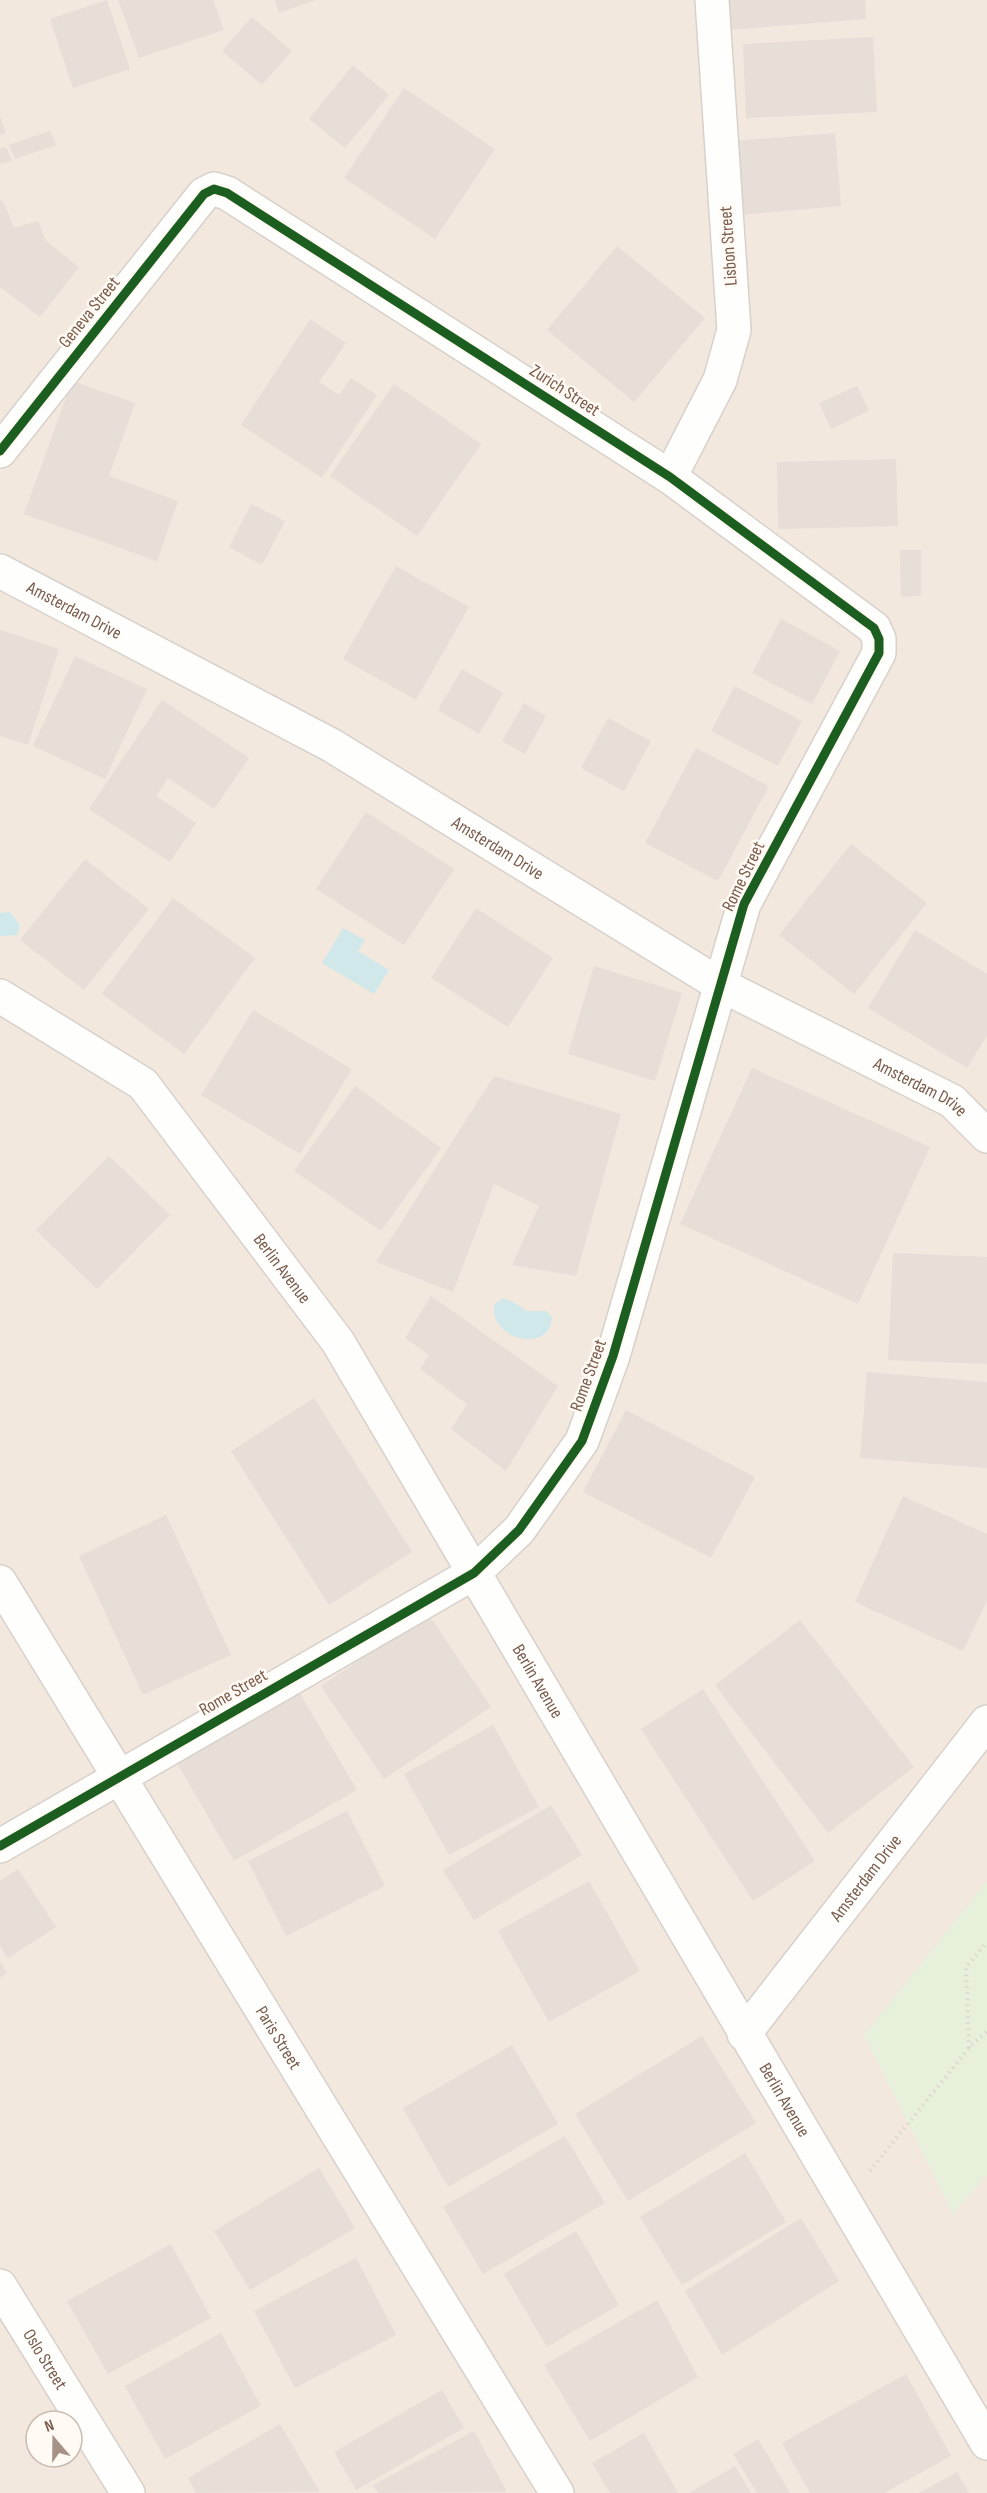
<svg xmlns="http://www.w3.org/2000/svg" width="987" height="2493" viewBox="0 0 987 2493" font-family="'Sofia Sans Condensed',sans-serif">
  <style>
    .residential { fill: #f2e8de; fill-rule: evenodd }
    .green { fill: #e7f0db }
    .water { fill: #d0e8ea }
    .building { fill: #e6ded7 }
    .lines { fill: none; stroke-linecap: round; stroke-linejoin: round }
    .minor-casing { stroke: #d7d1cb; stroke-width: 36 }
    .path { stroke: #dcd5d0; stroke-width: 4; stroke-dasharray: 1.5 4.5; stroke-linecap: butt }
    .minor { stroke: #fefefd; stroke-width: 33 }
    .cycleway-casing { stroke: #fffaf3; stroke-width: 13 }
    .cycleway { stroke: #1b5e20; stroke-width: 9 }
    .labels { text-anchor: middle; stroke-width: 5; stroke-linejoin: round; paint-order: stroke }
    .street-label { font-size: 18px; fill: #7a5c4d; stroke: #fffaf3 }
  </style>
  <rect width="100%" height="100%" fill="#f9f5f0"/>
  <path class="residential" d="M0 0H987V2493H0ZM36 2421H72V2457H36Z"/>
  <path class="green" d="M987 1881V2175L953 2214 864 2035Z"/>
  <g class="water">
    <path d="M10 912 20 925 17 935 0 936V913Z"/>
    <path d="M343 928 365 940 358 951 389 970 374 994 322 963Z"/>
    <path d="M503 1298 513 1302 527 1311H546L552 1317C551 1354 490 1341 494 1305Z"/>
  </g>
  <g class="building">
    <path d="M107 0 130 69 73 88 50 19Z"/>
    <path d="M118 0H213L224 30 139 58Z"/>
    <path d="M275 0H316L279 13Z"/>
    <path d="M727 0H865L866 19 729 30Z"/>
    <path d="M252 17 292 51 262 85 222 51Z"/>
    <path d="M873 37 877 112 746 118 743 44Z"/>
    <path d="M353 65 389 95 345 148 309 119Z"/>
    <path d="M404 88 495 149 435 239 344 178Z"/>
    <path d="M0 116 6 133 0 135Z"/>
    <path d="M50 131 56 145 15 159 9 145Z"/>
    <path d="M835 133 841 206 738 215 732 141Z"/>
    <path d="M6 147 12 161 0 164V148Z"/>
    <path d="M0 200 4 203 14 228 38 221 46 241 79 267 40 317 0 287Z"/>
    <path d="M617 246 705 318 634 402 547 330Z"/>
    <path d="M310 319 346 343 319 382 339 395 351 378 377 395 322 478 241 425Z"/>
    <path d="M72 381 135 403 109 476 178 501 157 561 24 514Z"/>
    <path d="M394 384 481 444 417 536 330 476Z"/>
    <path d="M857 386 869 411 831 429 819 403Z"/>
    <path d="M896 459 898 526 778 529 777 462Z"/>
    <path d="M251 504 285 521 262 565 229 547Z"/>
    <path d="M900 550H921V596L901 597Z"/>
    <path d="M396 566 469 607 416 700 343 659Z"/>
    <path d="M781 619 840 651 812 704 752 673Z"/>
    <path d="M0 630 59 649 28 745 0 736Z"/>
    <path d="M75 656 147 689 105 779 33 746Z"/>
    <path d="M462 669 503 693 479 734 438 710Z"/>
    <path d="M735 686 802 721 778 766 711 731Z"/>
    <path d="M162 700 249 758 214 809 168 778 156 796 196 823 170 862 89 809Z"/>
    <path d="M524 703 546 716 525 754 502 741Z"/>
    <path d="M608 718 651 741 624 791 581 768Z"/>
    <path d="M696 748 769 786 718 881 645 843Z"/>
    <path d="M366 812 454 869 404 945 316 889Z"/>
    <path d="M851 844 927 903 854 994 779 935Z"/>
    <path d="M85 859 149 909 84 990 20 940Z"/>
    <path d="M173 898 255 958 184 1054 102 994Z"/>
    <path d="M476 908 553 958 508 1027 431 978Z"/>
    <path d="M915 930 987 974V1035L967 1068 868 1008Z"/>
    <path d="M594 966 682 993 655 1081 568 1054Z"/>
    <path d="M253 1010 352 1069 300 1154 201 1095Z"/>
    <path d="M752 1068 930 1147 858 1304 680 1224Z"/>
    <path d="M494 1076 621 1114 576 1276 512 1265 539 1206 494 1184 453 1292 376 1262Z"/>
    <path d="M355 1086 441 1148 381 1231 294 1171Z"/>
    <path d="M109 1156 170 1215 97 1289 36 1230Z"/>
    <path d="M893 1253 987 1257V1364L888 1360Z"/>
    <path d="M431 1296 558 1386 506 1471 451 1429 467 1404 420 1369 429 1355 405 1338Z"/>
    <path d="M867 1372 987 1382V1468L860 1458Z"/>
    <path d="M314 1398 412 1552 329 1605 231 1451Z"/>
    <path d="M626 1410 755 1477 711 1558 583 1492Z"/>
    <path d="M903 1496 987 1534V1600L963 1651 855 1602Z"/>
    <path d="M166 1515 231 1655 143 1695 79 1556Z"/>
    <path d="M428 1614 491 1707 384 1779 321 1686Z"/>
    <path d="M800 1620 914 1767 828 1833 715 1685Z"/>
    <path d="M703 1689 815 1861 753 1901 641 1729Z"/>
    <path d="M299 1692 357 1790 234 1861 177 1763Z"/>
    <path d="M493 1725 539 1807 449 1855 404 1774Z"/>
    <path d="M551 1805 582 1855 474 1920 443 1870Z"/>
    <path d="M347 1811 385 1886 286 1936 248 1861Z"/>
    <path d="M18 1869 56 1927 8 1958 0 1946V1881Z"/>
    <path d="M589 1881 640 1971 549 2022 498 1931Z"/>
    <path d="M0 1962 7 1973 0 1978Z"/>
    <path d="M702 2036 756 2123 628 2201 575 2114Z"/>
    <path d="M512 2045 558 2124 448 2187 403 2108Z"/>
    <path d="M565 2136 605 2203 483 2274 443 2207Z"/>
    <path d="M745 2153 786 2222 682 2285 640 2217Z"/>
    <path d="M319 2168 355 2228 250 2290 214 2231Z"/>
    <path d="M801 2218 839 2281 722 2355 685 2291Z"/>
    <path d="M576 2231 619 2305 547 2347 504 2274Z"/>
    <path d="M171 2244 211 2318 108 2374 67 2301Z"/>
    <path d="M356 2258 396 2335 295 2388 254 2311Z"/>
    <path d="M657 2300 698 2377 590 2441 544 2365Z"/>
    <path d="M221 2333 261 2406 165 2459 125 2386Z"/>
    <path d="M906 2374 951 2456 884 2493H810L782 2443Z"/>
    <path d="M442 2390 464 2428 356 2490 334 2452Z"/>
    <path d="M280 2424 320 2492 196 2493 188 2478Z"/>
    <path d="M474 2431 507 2492 378 2493 373 2485Z"/>
    <path d="M644 2433 678 2493H610L592 2463Z"/>
    <path d="M758 2439 790 2493H757L733 2454Z"/>
    <path d="M735 2466 751 2493H689Z"/>
    <path d="M957 2472 969 2493H919Z"/>
  </g>
  <g class="lines">
    <g class="minor-casing">
      <g id="minor">
        <path d="M0 451 204 194 214 189 227 193 670 477 874 628 879 639V653L744 904 613 1356 582 1441 519 1530 474 1573 0 1846"/>
        <path d="M670 477 720 380 734 330 712 0"/>
        <path id="s1" d="M0 571 331 745 719 984 952 1101 987 1136"/>
        <path id="s2" d="M0 996 143 1084 338 1342 987 2443"/>
        <path id="s3" d="M0 1582 557 2493"/>
        <path id="s4" d="M744 2034 987 1722"/>
        <path id="s5" d="M0 2286 128 2493"/>
      </g>
    </g>
    <g class="path">
      <path d="M969 2048 966 1967 987 1942"/>
      <path d="M870 2171 969 2048 987 2031"/>
    </g>
    <use href="#minor" class="minor"/>
    <g class="cycleway-casing">
      <path id="cycleway" d="M0 451 204 194 214 189 227 193 670 477 874 628 879 639V653L744 904 613 1356 582 1441 519 1530 474 1573 0 1846"/>
    </g>
    <use href="#cycleway" class="cycleway"/>
  </g>
  <g class="labels">
    <g class="street-label">
      <text transform="translate(728 246) rotate(-94)" y="6">Lisbon Street</text>
      <text transform="translate(89 312) rotate(-51)" y="6">Geneva Street</text>
      <text transform="translate(565 390) rotate(33)" y="6">Zurich Street</text>
      <text dy="6" stroke="none"><textPath href="#s1" startOffset="84">Amsterdam Drive</textPath></text>
      <text dy="6" stroke="none"><textPath href="#s1" startOffset="570">Amsterdam Drive</textPath></text>
      <text transform="translate(743 876) rotate(-64)" y="6">Rome Street</text>
      <text dy="6" stroke="none"><textPath href="#s1" startOffset="1056">Amsterdam Drive</textPath></text>
      <text dy="6" stroke="none"><textPath href="#s2" startOffset="399">Berlin Avenue</textPath></text>
      <text transform="translate(588 1375) rotate(-70)" y="6">Rome Street</text>
      <text dy="6" stroke="none"><textPath href="#s2" startOffset="885">Berlin Avenue</textPath></text>
      <text transform="translate(233 1692) rotate(-30)" y="6">Rome Street</text>
      <text dy="6" stroke="none"><textPath href="#s4" startOffset="198">Amsterdam Drive</textPath></text>
      <text dy="6" stroke="none"><textPath href="#s3" startOffset="534">Paris Street</textPath></text>
      <text dy="6" stroke="none"><textPath href="#s2" startOffset="1371">Berlin Avenue</textPath></text>
      <text dy="6" stroke="none"><textPath href="#s5" startOffset="86">Oslo Street</textPath></text>
    </g>
  </g>
  <g transform="translate(54 2439) rotate(340)"><circle r="28" fill="#fffaf3" stroke="#cabbb1" stroke-width="1.5"/>
  <path d="M0-4.5L10 22L0 15L-10 22Z" fill="#a69286"/>
  <text y="-9" font-size="16" font-weight="bold" text-anchor="middle" fill="#7a5c4d">N</text>
  </g>
</svg>
